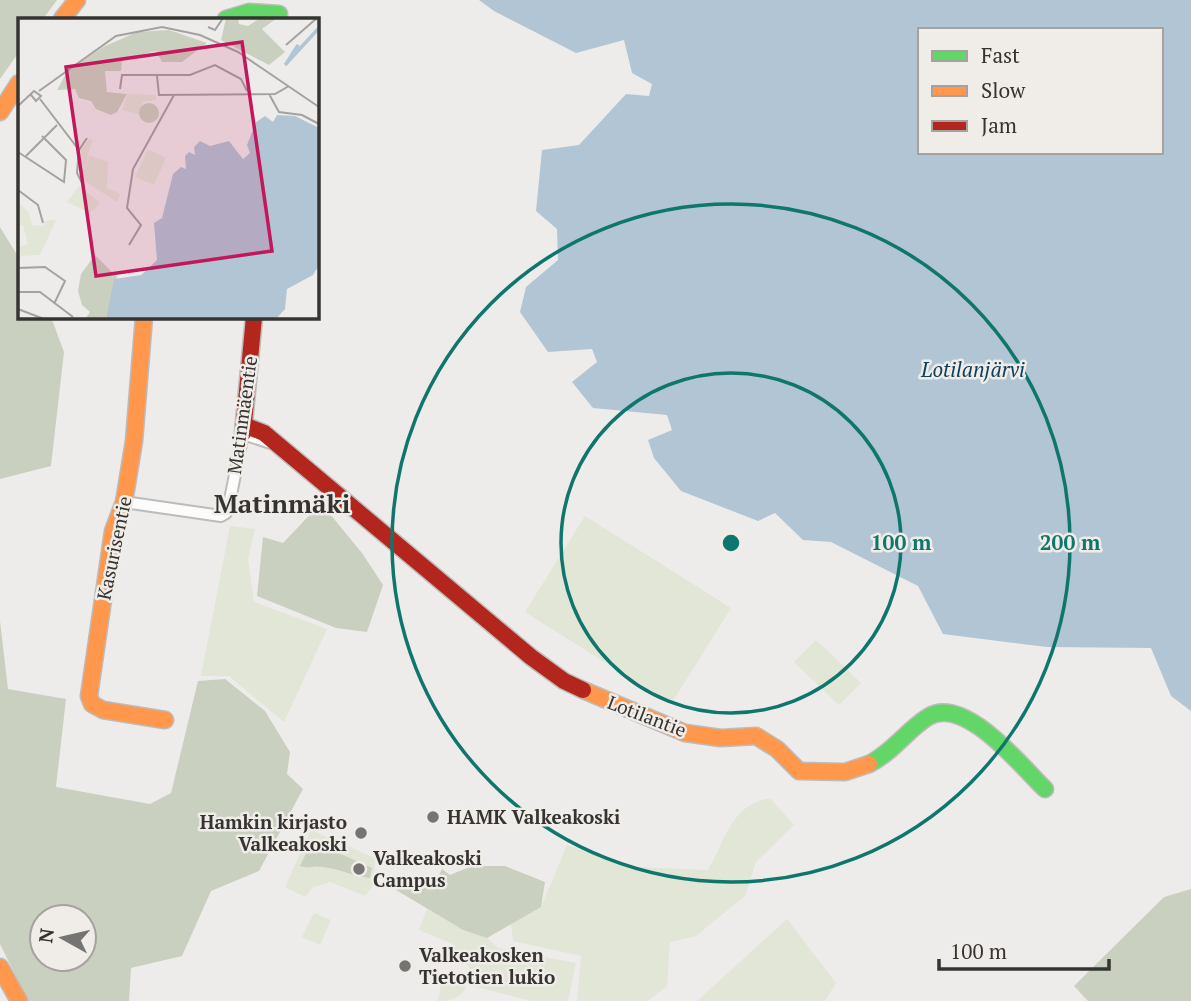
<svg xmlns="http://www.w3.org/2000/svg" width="1191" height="1001" viewBox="0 0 1191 1001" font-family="'PT Serif',serif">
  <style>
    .green { fill: #e1e6d7 }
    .forest { fill: #cad0bf; fill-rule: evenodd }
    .water { fill: #b2c5d4; fill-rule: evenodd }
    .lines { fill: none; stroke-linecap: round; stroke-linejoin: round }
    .street-casing { stroke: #bebcba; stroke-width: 14 }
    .fast-casing { stroke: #bebcba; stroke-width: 19 }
    .slow-casing { stroke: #bebcba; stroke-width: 19 }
    .jam-casing { stroke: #bebcba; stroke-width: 19 }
    .street { stroke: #fcfcfc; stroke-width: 10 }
    .fast { stroke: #63d668; stroke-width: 16 }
    .slow { stroke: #ff974d; stroke-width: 16 }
    .jam { stroke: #b3261e; stroke-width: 16 }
    .ring { fill: none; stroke: #0f766e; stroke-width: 3.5 }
    .poi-dot { fill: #767472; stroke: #f0ece8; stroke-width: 2.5 }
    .labels { text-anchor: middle; stroke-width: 5; stroke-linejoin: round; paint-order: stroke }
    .street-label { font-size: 19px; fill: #353432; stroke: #f0ece8 }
    .poi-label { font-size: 19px; font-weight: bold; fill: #353432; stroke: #f0ece8; text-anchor: start }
    .water-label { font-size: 21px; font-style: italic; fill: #0e405f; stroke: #f0ece8 }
    .district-label { font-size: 26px; font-weight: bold; fill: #353432; stroke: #f0ece8 }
    .inset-river { fill: none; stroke: #b2c5d4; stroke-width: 3.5 }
    .inset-road { fill: none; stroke: #a4a2a0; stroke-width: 2 }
    .view { fill: #c2185b; fill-opacity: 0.15; stroke: #c2185b; stroke-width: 3.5 }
    .inset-edge { fill: none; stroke: #353432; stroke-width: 3.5 }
    .centre { fill: #0f766e; stroke: #f0ece8; stroke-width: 3.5 }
    .ring-label { font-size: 21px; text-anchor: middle; font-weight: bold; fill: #0f766e; stroke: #f0ece8; stroke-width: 5; stroke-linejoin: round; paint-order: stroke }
  </style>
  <rect width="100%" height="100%" fill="#eeecea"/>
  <g class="green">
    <path d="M585 516 731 608 671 704 525 612Z"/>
    <path d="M230 526 255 529 248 559 254 602 327 629 284 722 229 676H201Z"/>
    <path d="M816 640 861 683 839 705 794 662Z"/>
    <path d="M770 798 794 825 756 862 745 896 696 936 670 942 667 986 648 1001H577L581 956 513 941 511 924 541 907 567 845 639 867 708 870C726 839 731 805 770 798Z"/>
    <path d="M311 830 375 858 374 884 365 896 330 882 312 888 305 897 285 887Z"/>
    <path d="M427 909 463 930 487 938 498 948 576 963 568 1001H531L477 987 469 966 451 953 455 945 419 930Z"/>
    <path d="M314 913 331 920 320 945 302 937Z"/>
    <path d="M787 919 836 983 825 1001H697Z"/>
    <path d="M460 972 466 988C459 999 450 1001 438 1001L441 986 452 982Z"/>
  </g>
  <g class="forest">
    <path d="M0 0H57L43 19H19V52L0 79Z"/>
    <path d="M0 227 19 258V317H51L64 352 51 466 0 479Z"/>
    <path d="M321 503 362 553 383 585 367 632 336 628 257 596 263 537 283 543Z"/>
    <path d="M0 621 8 689 66 699 56 787 150 804 171 793 198 681 225 679 265 711 290 752 287 774 303 789 259 871 211 891 182 956 131 968 129 1001H28L0 944ZM42 917H84V959H42Z"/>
    <path d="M312 841 372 868 370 878C353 876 339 869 323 867 315 865 308 869 300 866Z"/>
    <path d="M472 866H505L545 882 541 907 487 938 463 930 396 890 402 876 436 881 442 869 450 875Z"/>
    <path d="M1191 889V1001H1088L1074 986 1164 897Z"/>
  </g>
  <path class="water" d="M479 0H1191V711L1171 696 1151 648 1047 647 943 634 918 586 831 542 803 540 775 513 758 521 681 491 654 458 648 440 672 430 667 415 593 408 572 382 597 362 592 349 548 352 520 312 526 287 558 260 557 229 536 211 542 150 579 145 626 94 649 96 652 84 632 73 624 40 576 53 494 11ZM920 30H1161V152H920Z"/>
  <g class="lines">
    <g class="street-casing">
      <path id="street" d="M124 502 221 516 226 513 229 505 243 434 274 444"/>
    </g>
    <g class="fast-casing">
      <g id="fast">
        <path d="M226 19 249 12 279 14"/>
        <path d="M869 764C893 752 907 730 928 717 964 694 1022 767 1045 789"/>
      </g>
    </g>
    <g class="slow-casing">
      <g id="slow">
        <path d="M62 19 77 0"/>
        <path d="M0 112 19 83"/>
        <path d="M144 317 134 441 124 502 113 531 89 696 92 704 103 710 165 720"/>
        <path d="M583 690 685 733 721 738 756 736 777 749 799 771 845 772 869 764"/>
        <path d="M0 967 19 1001"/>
      </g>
    </g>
    <g class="jam-casing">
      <g id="jam">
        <path d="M244 425 264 433 531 657 564 681 583 690"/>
        <path d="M243 433 254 317"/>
      </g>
    </g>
    <use href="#street" class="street"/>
    <use href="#fast" class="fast"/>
    <use href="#slow" class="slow"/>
    <use href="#jam" class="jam"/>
  </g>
  <g class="ring">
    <circle cx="731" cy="543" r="170"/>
    <circle cx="731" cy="543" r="339"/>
  </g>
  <g class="poi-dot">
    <circle cx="433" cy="817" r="7"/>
    <circle cx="361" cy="833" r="7"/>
    <circle cx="359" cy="869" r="7"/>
    <circle cx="405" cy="966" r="7"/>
  </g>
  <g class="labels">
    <g class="street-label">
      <text transform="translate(242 415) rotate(-82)" y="7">Matinmäentie</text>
      <text transform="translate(114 548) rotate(-78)" y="7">Kasurisentie</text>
      <text transform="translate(647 716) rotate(21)" y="7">Lotilantie</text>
    </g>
    <g class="poi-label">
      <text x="447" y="824">HAMK Valkeakoski</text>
      <text x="347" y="829" text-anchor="end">Hamkin kirjasto<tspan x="347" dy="22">Valkeakoski</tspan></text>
      <text x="373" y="865">Valkeakoski<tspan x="373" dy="22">Campus</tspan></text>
      <text x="419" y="962">Valkeakosken<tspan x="419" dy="22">Tietotien lukio</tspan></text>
    </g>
    <g class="water-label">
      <text x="973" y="377">Lotilanjärvi</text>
    </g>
    <g class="district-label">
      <text x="282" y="513">Matinmäki</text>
    </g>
  </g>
  <g transform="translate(18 18)">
    <rect width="301" height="301" fill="#eeecea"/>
    <path d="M110 76 138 77V82L125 84 122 97 104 92ZM71 121 75 122 70 135 69 149 71 137 90 144 89 170 102 176 99 184 62 160 61 150 68 149 61 148 63 132ZM130 131 148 140 136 167 117 159ZM61 168 82 185 72 195 49 184ZM1 186 10 193 14 207 26 208 27 203 38 202 22 237 3 238 0 248V229L10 226 5 207 0 208Z" fill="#e1e6d7"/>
    <path d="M208 0H220L221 6 230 8 242 0H259L244 11 267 34 251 47 203 22ZM151 12 189 25 164 44H144L138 33 104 42 103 53H87L89 74 109 76 99 94 93 97 78 91 73 83 61 80 57 71 39 72 49 54 85 29 119 14ZM121 95a10 10 0 1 1 20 0a10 10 0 1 1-20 0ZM77 237 99 259 88 301H67L72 294 64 287 60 273 63 256Z" fill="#cad0bf"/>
    <path d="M259 97 277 98 301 110V247L295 257 269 271 267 291 258 301H88L96 261 123 257 139 242 136 205 144 200 155 156 163 149 168 151 167 138 171 134 177 137 176 129 182 123 192 128 211 123 225 141 232 135 229 127 238 104 247 98 255 104Z" fill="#b2c5d4"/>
    <path class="inset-river" d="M268 46 280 27 277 35M267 47 300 11"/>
    <path class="inset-road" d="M190 9 197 12 205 0M268 27 299 0M139 58 141 77 257 76 271 68M102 71 104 57H172L197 47 223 61 229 73M21 73 98 18 144 9 182 17 220 34 301 89M251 76 261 94 284 97 301 106M22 81 61 132 69 120M0 88 16 73 23 78 18 83 13 77M61 132 59 155 66 169M0 134 46 164 48 142 24 118M8 138 39 107M0 172 20 187 25 205M111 227 123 207 109 190 115 151 156 77M0 250 27 249 47 263 36 286M0 274H22L55 299M0 291 26 301"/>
    <path class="view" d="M224 24 254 233 78 258 48 49Z"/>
    <rect width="301" height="301" class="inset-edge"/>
  </g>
  <circle cx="731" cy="543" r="10" class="centre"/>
  <g class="ring-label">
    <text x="901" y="550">100 m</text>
    <text x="1070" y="550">200 m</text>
  </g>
  <rect x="918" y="28" width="245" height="126" fill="#f0ece8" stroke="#a5a29f" stroke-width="2"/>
  <rect x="932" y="51" width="35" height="10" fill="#63d668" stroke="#a5a29f" stroke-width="2"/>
  <text x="981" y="63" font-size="21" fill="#353432">Fast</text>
  <rect x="932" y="86" width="35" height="10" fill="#ff974d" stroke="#a5a29f" stroke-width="2"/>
  <text x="981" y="98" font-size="21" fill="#353432">Slow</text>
  <rect x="932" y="121" width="35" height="10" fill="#b3261e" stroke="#a5a29f" stroke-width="2"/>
  <text x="981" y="133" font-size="21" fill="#353432">Jam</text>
  <g transform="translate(63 938) rotate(278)"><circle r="33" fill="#f0ece8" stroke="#a5a29f" stroke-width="2"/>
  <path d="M0-5L12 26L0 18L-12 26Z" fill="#767472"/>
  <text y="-10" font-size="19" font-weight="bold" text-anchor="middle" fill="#353432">N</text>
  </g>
  <path d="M939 959v10h170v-10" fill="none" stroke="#353432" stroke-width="3.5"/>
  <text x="950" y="959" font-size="21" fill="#353432" stroke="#f0ece8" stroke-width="5" paint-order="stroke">100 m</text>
</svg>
